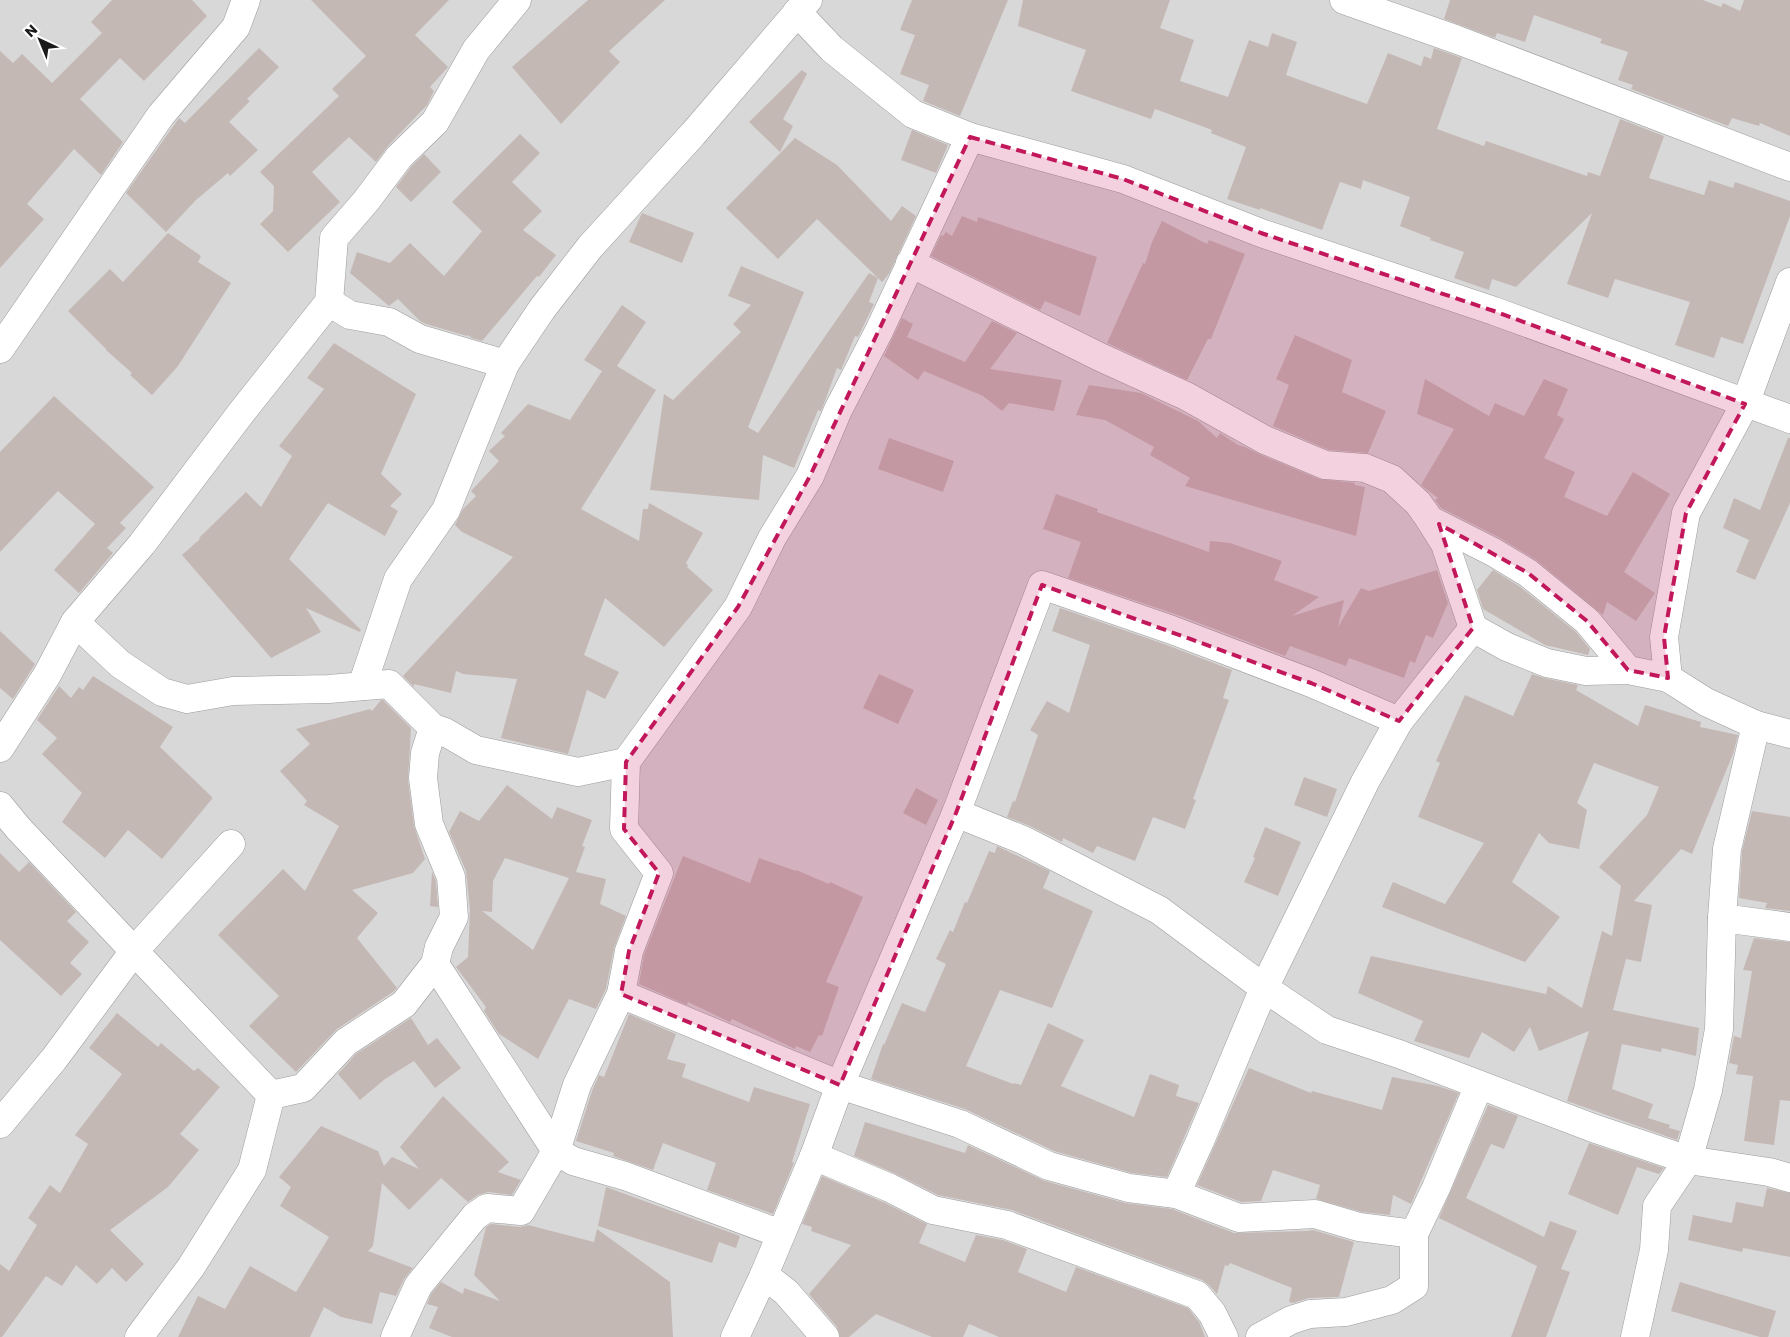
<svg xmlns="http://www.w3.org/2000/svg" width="1790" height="1337" viewBox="0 0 1790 1337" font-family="Poppins,sans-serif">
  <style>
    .residential { fill: #d9d8d8 }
    .building { fill: #c4b8b5; fill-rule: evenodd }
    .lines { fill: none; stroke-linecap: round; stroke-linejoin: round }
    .street-casing { stroke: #9c9c9c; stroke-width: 29 }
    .street { stroke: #fff; stroke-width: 28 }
    .marked { fill: #c2185b; fill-opacity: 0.2; stroke: #c2185b; stroke-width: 4; stroke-dasharray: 10 6; stroke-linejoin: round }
  </style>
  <rect width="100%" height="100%" fill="#ece6e1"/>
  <rect class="residential" x="0" y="0" width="1790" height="1337"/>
  <g class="building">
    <path d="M112 0H192L207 16 144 81 120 58 80 99 123 142 101 175 74 149 27 204 44 219 0 268V51L13 63 22 54 52 83 102 33 91 22Z"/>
    <path d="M311 0H449L415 35 448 67 430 87 434 91 427 105 388 146 376 162 349 137 312 172 340 202 288 252 260 224 273 211 274 186 260 172 339 96 332 89 366 56Z"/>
    <path d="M588 0H665L609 51 620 62 561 124 512 67Z"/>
    <path d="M912 0H1008L960 116 923 101 929 85 900 74 915 35 900 30Z"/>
    <path d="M1023 0H1170L1160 28 1194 40 1180 81 1228 97 1249 40 1268 47 1272 33 1297 42 1286 75 1367 104 1388 53 1421 66 1424 56 1431 59 1434 48 1462 58 1437 129 1484 146 1486 141 1587 176 1588 172 1600 176 1620 119 1664 136 1649 178 1704 195 1709 180 1733 188 1735 182 1790 201V216L1743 344 1721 337 1714 358 1675 345 1690 302 1615 279 1608 298 1567 284 1592 213 1516 287 1492 279 1489 290 1454 278 1464 252 1430 240 1431 238 1400 226 1410 197 1363 180 1361 189 1340 182 1322 230 1260 208V210L1227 199 1246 147 1211 133 1212 130 1155 109 1151 119 1071 91 1086 50 1018 26Z"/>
    <path d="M1450 0H1703L1721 7 1723 3 1740 11 1744 0H1790V136L1760 123 1759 126 1732 118 1728 126 1631 89 1633 85 1618 80 1628 52 1600 43 1602 39 1534 15 1525 42 1497 33 1495 38 1444 19Z"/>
    <path d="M259 48 279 67 247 99 250 101 229 122 258 150 230 176 228 173 196 200 166 232 126 193 179 118 185 123Z"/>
    <path d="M802 70 807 74 783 119 793 126 780 152 749 122Z"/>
    <path d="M912 130 948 145 936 173 901 160Z"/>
    <path d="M520 134 540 153 512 182 542 211 523 230 556 255 539 277 537 276 482 341 472 338 468 335 467 336 426 324 420 321 398 299 389 306 350 273 357 252 390 263 410 243 444 276 482 231 452 202Z"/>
    <path d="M795 138 837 165 891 221 902 206 916 216 889 274 882 282 878 278 869 302 874 304 858 337 855 336 841 370 837 368 825 401 821 411 818 410 794 468 763 455 759 500 650 490 664 394 673 400 741 332 733 324 751 305 728 296 741 266 804 292 748 427 758 433 869 273 878 278 817 219 778 259 726 208Z"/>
    <path d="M424 154 441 172 411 202 396 187 411 167Z"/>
    <path d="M642 213 694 233 682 263 629 242Z"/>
    <path d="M962 216 977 222 978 217 1097 257 1080 316 1045 301 1040 310 931 256 941 235 943 236 946 232 952 236Z"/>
    <path d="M1162 221 1207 244 1209 240 1245 254 1211 339H1208L1187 380 1107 343 1143 263 1145 264 1152 242Z"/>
    <path d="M168 233 201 256 198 262 231 283 178 366 152 395 130 375 132 373 106 350V349L68 311 110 269 123 282Z"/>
    <path d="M622 305 646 322 617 366 656 390 581 509 639 541 643 509H648L649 503 703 533 686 563 688 565 687 567 713 590 664 647 605 598 584 655 619 672 605 699 587 690 568 754 501 738 517 679 463 674 456 671 451 693 414 684V687L403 676 513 557 462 532 455 525 463 509 476 496 471 491 499 461 489 451 505 436 501 433 528 404 570 420 602 371 584 360Z"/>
    <path d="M902 318 913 324 907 337 965 362 992 321 1017 333 990 369 1062 380 1054 411 1009 403 1002 411 983 396 924 371 918 380 884 356Z"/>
    <path d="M1295 335 1352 360 1342 392 1386 411 1368 453 1329 450 1273 426 1289 385 1276 379Z"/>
    <path d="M334 343 416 394 381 474 402 494 390 506 398 511 385 536 328 503 289 559 361 630 360 632 306 608 321 632 271 658 182 555 200 539 199 538 246 492 261 507 292 456 279 446 324 389 307 378Z"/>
    <path d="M1425 379 1489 416 1495 403 1524 416 1544 379 1568 389 1557 415 1564 419 1544 458 1575 472 1564 497 1607 516 1633 472 1670 494 1624 572 1655 593 1636 621 1607 602 1603 615 1536 560 1500 538 1441 508 1435 500 1438 498 1421 485 1454 429 1417 414Z"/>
    <path d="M1089 385 1141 393 1198 421 1217 438 1220 433 1238 445 1245 447 1259 454 1319 479 1355 483V485L1365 487 1356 536 1185 486 1190 478 1150 455 1154 447 1105 420 1076 415Z"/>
    <path d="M54 396 154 487 120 523 126 528 107 548 113 553 79 593 54 570 95 524 58 491 0 552V452Z"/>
    <path d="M889 438 954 461 943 492 878 469Z"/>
    <path d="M1788 438H1790V503L1755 580 1736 572 1749 540 1723 528 1734 498 1760 510Z"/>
    <path d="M1056 494 1098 509 1097 512 1209 552 1210 541 1230 543 1282 561 1274 580 1319 597 1292 616 1344 600 1338 627 1361 588 1369 591 1437 570 1448 603 1433 638 1426 635 1415 663 1410 661 1404 678 1349 658 1346 666 1290 646 1285 656 1178 615 1068 578 1081 542 1043 529Z"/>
    <path d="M1493 570 1519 586 1576 632 1590 649 1588 655 1545 645 1483 609 1477 590Z"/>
    <path d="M1060 608 1167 645 1232 670 1223 698 1229 700 1193 799 1196 800 1185 829 1153 817 1135 861 1097 846 1093 853 1063 838 1062 842 1030 826 1007 817 1013 801 1015 802 1038 735 1030 730 1047 701 1069 713 1090 645 1052 631Z"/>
    <path d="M0 631 35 664 13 699 0 688Z"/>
    <path d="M879 674 914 690 898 724 863 708Z"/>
    <path d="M1532 674 1544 678 1578 685 1576 690 1638 726 1645 705 1701 722 1700 727 1738 735 1733 754 1692 854 1681 849 1634 901 1652 905 1641 962 1626 959 1613 1010 1699 1028 1696 1056 1662 1048 1661 1052 1622 1044 1612 1089 1653 1104 1648 1118 1670 1125 1669 1128 1680 1131 1677 1140 1567 1101 1589 1031 1539 1051 1530 1027 1514 1052 1482 1032 1469 1058 1414 1041 1423 1021 1358 993 1371 956 1546 994 1548 986 1582 1008 1602 931 1612 936 1621 886 1599 867 1647 815 1659 787 1594 763 1577 803 1587 810 1579 849 1549 843 1539 833 1512 882 1560 917 1525 962 1382 907 1393 882 1445 904 1484 843 1418 817 1440 763 1436 761 1465 695 1513 716Z"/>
    <path d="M93 676 173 727 160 747 212 797V799L162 859 128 830 105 858 62 822 82 793 42 754 57 738 37 720 59 686 71 698 79 687 83 690Z"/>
    <path d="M381 700H383L411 728 408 780 414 826 425 859 413 873 352 890 378 913 357 938 397 988 393 992 337 1029 296 1072 249 1026 279 996 218 935 283 869 305 891 339 826 304 805 307 801 280 771 310 744 296 729 370 709 372 711Z"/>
    <path d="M1304 777 1337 789 1327 817 1294 805Z"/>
    <path d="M507 785 552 819 557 807 592 820 582 846 585 847 576 872 606 879 600 904 626 916 614 948 606 989 596 1009 569 999 538 1059 499 1034 484 1011 486 1007 456 967 468 957 470 910 466 871 449 832 460 811 479 821ZM505 858 569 878 533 950 482 911 492 912 493 881Z"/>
    <path d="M916 788 938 800 926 825 903 813Z"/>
    <path d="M1752 811 1790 817V911L1765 908 1767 903 1739 898 1742 851Z"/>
    <path d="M1265 827 1301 842 1278 896 1244 882 1255 858 1253 857Z"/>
    <path d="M997 846 1050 871 1043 888 1093 911 1052 1008 1000 990 966 1066 1013 1084 1014 1083 1021 1085 1048 1023 1084 1040 1061 1086 1134 1117 1150 1074 1179 1085 1176 1096 1199 1103 1167 1177 1132 1173 1054 1151 965 1109 871 1079 883 1044 884 1045 902 1003 925 1012 946 964 936 959 950 930 953 932 965 902 967 903 989 851 995 853Z"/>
    <path d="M0 853 19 872 29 862 76 912 67 921 89 942 70 963 82 974 61 996 0 940Z"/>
    <path d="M683 856 750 883 759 858 796 871V870L829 884 830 882 863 897 826 982 839 987 822 1036 819 1035 810 1052 796 1046 795 1049 732 1019 730 1022 688 1002 687 1005 639 984 644 955Z"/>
    <path d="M432 872 436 881 438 907 430 906Z"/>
    <path d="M1754 938 1790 942V1101L1780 1100 1774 1145 1744 1141 1753 1076 1736 1074 1738 1065 1729 1063 1734 1036 1741 1038 1752 971 1743 970Z"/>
    <path d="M117 1013 158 1047 161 1043 194 1071 198 1068 220 1087 180 1134 199 1150 168 1187 110 1230 144 1264 126 1282 112 1268 97 1284 76 1265 62 1286 46 1276 2 1337H0V1264L9 1271 37 1225 28 1218 50 1185 60 1193 88 1144 75 1135 122 1074 89 1048Z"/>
    <path d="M629 1014 676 1034 667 1059 686 1064 682 1077 749 1102 754 1087 810 1104 792 1162 794 1163 773 1214 707 1190 716 1163 663 1143 653 1170 613 1156 614 1153 576 1141 592 1091 599 1075 604 1077Z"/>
    <path d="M411 1018 428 1045 437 1038 461 1068 435 1088 414 1061 385 1079 360 1100 338 1074 356 1054Z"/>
    <path d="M1249 1068 1311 1093 1312 1091 1382 1110 1392 1077 1438 1086 1459 1093 1411 1204 1393 1195 1390 1215 1362 1212 1316 1199 1320 1185 1273 1170 1261 1201 1241 1202 1197 1185Z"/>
    <path d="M443 1096 509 1162 498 1172 521 1180 512 1195 488 1192 478 1195 468 1202 441 1178 409 1210 382 1183 373 1246 368 1251 413 1268 404 1279 396 1296 380 1292 372 1324 341 1317 324 1307 310 1337H178L198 1296 225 1309 250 1266 296 1292 329 1237 280 1206 291 1187 279 1177 321 1126 378 1151 384 1166 392 1157 419 1169 400 1147Z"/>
    <path d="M1488 1105 1518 1116 1504 1149 1491 1144 1466 1198 1544 1237 1550 1221 1577 1231 1561 1269 1570 1272 1546 1337H1511L1537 1266 1439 1218Z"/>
    <path d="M865 1122 965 1153 968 1145 1045 1181 1125 1203 1172 1209 1234 1233 1307 1231 1313 1230 1354 1242 1339 1297 1309 1298 1293 1303 1289 1302 1292 1288 1230 1263 1228 1266 1225 1265 1217 1294 1209 1285 1202 1280 1012 1210 938 1195 896 1174 854 1156Z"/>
    <path d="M1589 1143 1664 1168 1659 1174 1637 1167 1618 1215 1568 1194Z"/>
    <path d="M822 1176 883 1202 927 1224 919 1243 965 1262 976 1235 1003 1240 1027 1249 1018 1272 1066 1292 1076 1267 1188 1308 1199 1322 1205 1337H999L969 1324 963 1337H932L876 1314 849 1337H840L837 1327 809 1294 851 1245 811 1231 812 1227 802 1224Z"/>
    <path d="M606 1187 740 1236 736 1248 719 1242 712 1263 598 1226Z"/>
    <path d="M1767 1188 1790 1193V1257L1743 1248 1742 1252 1688 1240 1693 1215 1732 1223 1736 1202 1763 1207Z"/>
    <path d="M491 1224 520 1227 528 1225 594 1242 597 1229 670 1282 673 1337H452L429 1328 438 1307 427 1304 431 1294 441 1282 463 1294 464 1288 500 1301 474 1275 486 1227Z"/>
    <path d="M1680 1282 1776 1311 1768 1337H1760L1671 1311Z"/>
  </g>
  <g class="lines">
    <g class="street-casing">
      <g id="street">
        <path d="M1344 0 1455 39 1790 167"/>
        <path d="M797 12 832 49 913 114 970 137 1123 179 1261 233 1494 311 1790 419"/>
        <path d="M910 263 1102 358 1186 396 1265 440 1325 465 1365 468 1392 479 1418 503 1430 520 1493 552 1528 573 1587 621 1628 670"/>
        <path d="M1790 282 1745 404 1686 513 1664 637 1668 678 1706 702 1756 725 1790 734"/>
        <path d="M329 302 350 315 389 322 420 339 505 364"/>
        <path d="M0 349 161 115 236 27 246 0"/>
        <path d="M1430 520 1445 544 1473 628"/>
        <path d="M75 622 120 664 162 692 187 699 233 691 329 689 389 684 433 728 445 732 476 750 578 772 626 762"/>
        <path d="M362 686 398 579 446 510 505 364 542 309 590 247 693 134 808 0"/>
        <path d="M0 748 47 675 75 622 142 544 241 413 329 302 334 238 366 201 399 157 435 122 476 50 517 0"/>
        <path d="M0 806 18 828 134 951 271 1095 252 1170 191 1267 139 1337"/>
        <path d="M956 813 1023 840 1159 910 1264 988 1365 782 1399 721 1473 628 1507 647 1547 663 1586 671 1628 670 1668 678"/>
        <path d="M1722 918 1790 927"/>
        <path d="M435 964 556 1151 573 1161 625 1176 781 1234"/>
        <path d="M621 994 840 1085 960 1124 1049 1166 1129 1188 1176 1194 1239 1218 1315 1214 1359 1227 1414 1234 1436 1188 1479 1085"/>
        <path d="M271 1095 303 1088 346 1042 404 1004 435 964 439 947 454 917 451 877 429 824 423 778 425 753 433 728"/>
        <path d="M0 1124 54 1059 134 951 231 844"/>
        <path d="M814 1156 890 1188 933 1210 1007 1225 1197 1295 1212 1313 1224 1337"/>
        <path d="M1176 1194 1200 1141 1264 988 1327 1030 1399 1054 1593 1128 1688 1160 1769 1172 1790 1178"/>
        <path d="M764 1275 786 1292 825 1337"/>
        <path d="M395 1337 418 1286 475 1216 487 1208 521 1211 556 1151 577 1085 621 994 629 951 659 873 624 829 626 762 738 607 772 538 810 476 838 410 879 331 970 137"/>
        <path d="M735 1337 764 1275 814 1156 840 1085 956 813 1042 585 1172 630 1311 683 1399 721"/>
        <path d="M1260 1337 1291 1320 1310 1314 1346 1312 1392 1300 1414 1286V1234"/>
        <path d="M1635 1337 1654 1250 1657 1206 1688 1160 1708 1090 1719 1029 1722 918 1727 849 1756 725"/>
      </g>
    </g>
    <use href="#street" class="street"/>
  </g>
  <path class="marked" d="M970 137 1123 179 1261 233 1494 311 1745 404 1686 513 1664 637 1668 678 1628 670 1587 621 1528 573 1439 524 1473 628 1399 721 1311 683 1042 585 956 813 840 1085 621 994 629 951 659 873 624 829 626 762 738 607 810 476Z"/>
  <g transform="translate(40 40) rotate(316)" stroke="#ffffff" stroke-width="4" paint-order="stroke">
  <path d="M0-4L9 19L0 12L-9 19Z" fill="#1b1b1b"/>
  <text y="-8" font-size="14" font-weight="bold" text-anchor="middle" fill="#1b1b1b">N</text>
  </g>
</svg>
